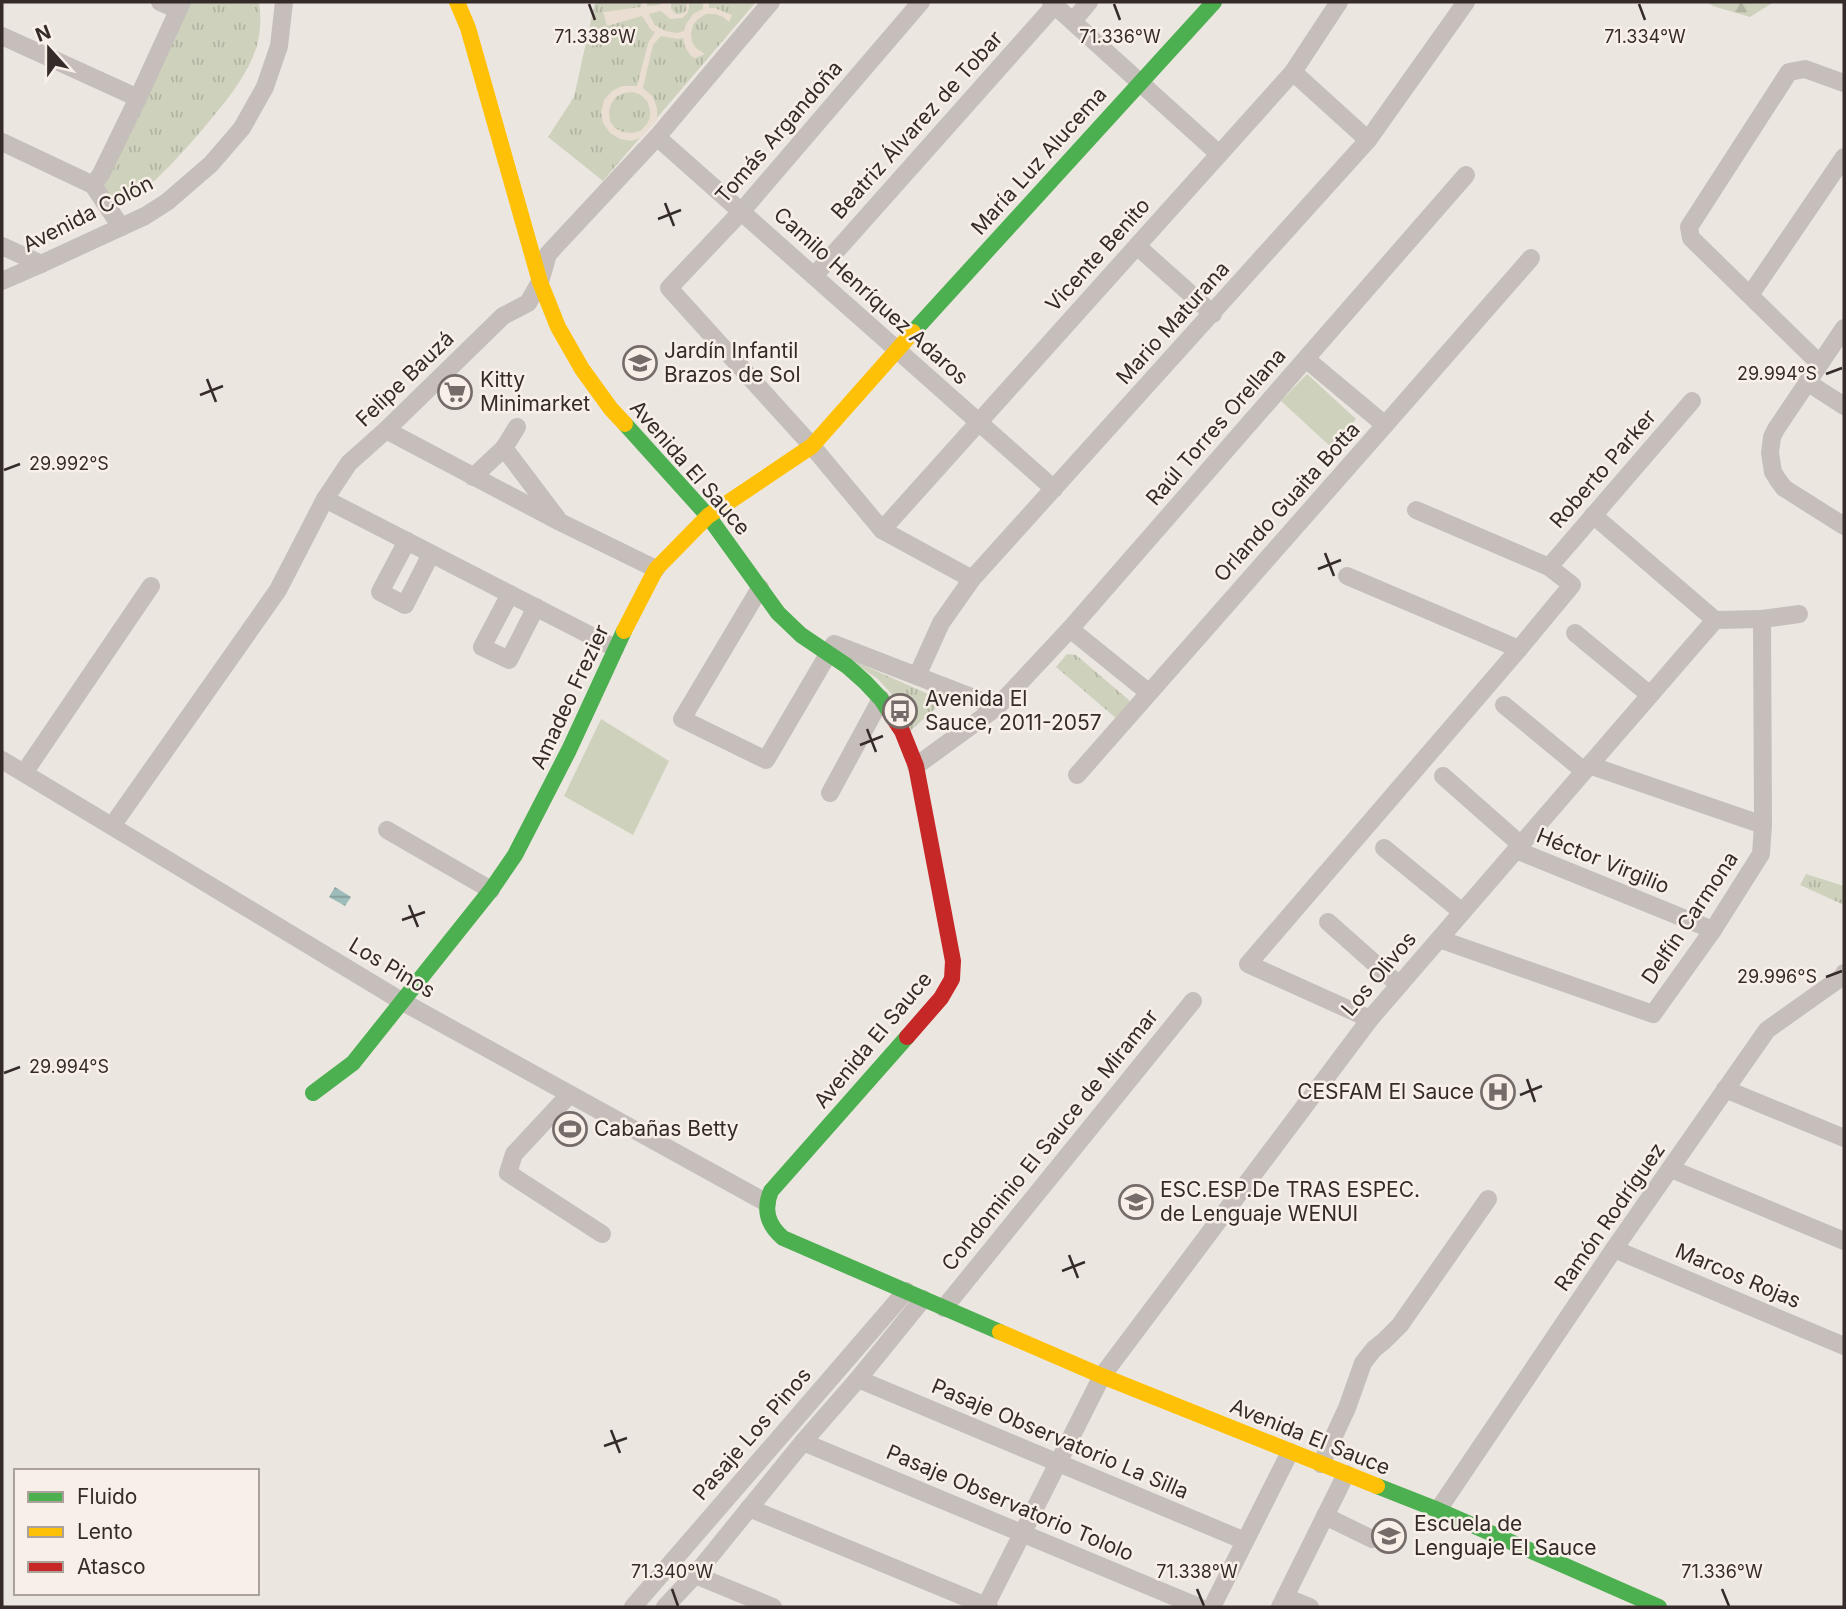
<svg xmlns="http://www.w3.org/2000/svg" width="1846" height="1609" viewBox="0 0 1846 1609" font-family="Inter,sans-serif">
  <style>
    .green { fill: #ced1bc }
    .forest { fill: url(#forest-firs) }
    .park { fill: url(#park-tufts) }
    .plaza { fill: #eaddd1; fill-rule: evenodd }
    .water { fill: url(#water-rules) }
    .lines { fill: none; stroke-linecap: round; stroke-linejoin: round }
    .street { stroke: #c5beba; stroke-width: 18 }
    .fast { stroke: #4caf50; stroke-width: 16 }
    .slow { stroke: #ffc107; stroke-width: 16 }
    .jam { stroke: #c62828; stroke-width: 16 }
    .ticks { fill: none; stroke: #352b28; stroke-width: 2.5 }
    .labels { text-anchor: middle; stroke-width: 5; stroke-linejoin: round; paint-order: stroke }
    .street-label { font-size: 21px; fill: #352b28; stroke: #f8f0e8 }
    .poi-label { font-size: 21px; fill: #352b28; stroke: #f8f0e8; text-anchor: start }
    .ticks-label { font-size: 18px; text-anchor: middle; fill: #352b28; stroke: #f8f0e8; stroke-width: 5; stroke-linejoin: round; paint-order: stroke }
  </style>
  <defs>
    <pattern id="forest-firs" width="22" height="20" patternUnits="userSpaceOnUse" patternTransform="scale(1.75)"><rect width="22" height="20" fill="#ced1bc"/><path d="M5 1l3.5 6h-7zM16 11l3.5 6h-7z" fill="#b2b4a2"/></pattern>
    <pattern id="park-tufts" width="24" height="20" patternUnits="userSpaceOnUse" patternTransform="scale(1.75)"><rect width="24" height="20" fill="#ced1bc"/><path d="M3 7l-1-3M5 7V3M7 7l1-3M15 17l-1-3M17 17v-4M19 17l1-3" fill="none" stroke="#b2b4a2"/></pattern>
    <pattern id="water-rules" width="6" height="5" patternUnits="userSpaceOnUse" patternTransform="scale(1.75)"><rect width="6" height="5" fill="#9ebdba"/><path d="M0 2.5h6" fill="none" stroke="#829a97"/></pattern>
  </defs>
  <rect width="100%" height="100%" fill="#ece6e1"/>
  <g class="green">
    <path d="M1307 374 1356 419 1331 447 1281 401Z"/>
    <path d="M601 719 669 761 633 835 564 796Z"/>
  </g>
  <path class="forest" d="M1706 2H1774L1750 17 1713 6Z"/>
  <g class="park">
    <path d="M187 2H259C261 16 261 31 257 45 253 59 246 72 238 84 221 110 145 201 118 207L101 186Z"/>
    <path d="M595 2H756L603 181 548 137 574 97Z"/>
    <path d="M1067 654 1076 655 1130 701 1117 719 1056 667Z"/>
    <path d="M847 658 944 701 910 731 897 700 878 679Z"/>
    <path d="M1806 874 1844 886V905L1800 885Z"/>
  </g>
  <path class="plaza" d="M641 2H647V6L660 5 661 2H671V9L676 14H680L686 11 687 2H689V8L687 14 682 18 670 19 661 11 649 14 655 25 666 31 677 33 684 31 686 24 693 14 703 9V2H709V8H715L732 15 729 22 723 17 715 14H706L698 19 693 25 691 34 692 42 697 49 705 54 695 58 691 56 685 47 683 38 678 39 661 36 653 45 643 88 653 97 657 108V120L642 137 632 141 620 139 610 133 603 123 601 112 604 100 612 91 622 86H637L648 43 655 32 651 30 642 16 607 26 603 12 641 7ZM633 92 641 95 647 101 650 109V118L646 125 640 131 631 133 623 132 615 128 610 121 609 112 611 104 616 97 624 93Z"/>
  <g class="water">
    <path d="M335 887 351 897 345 906 329 897Z"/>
    <path d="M568 1113 586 1127 571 1146 553 1132Z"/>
  </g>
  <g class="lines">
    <g class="street">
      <path d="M160 2 178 10"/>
      <path d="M921 2 741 212 669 288 812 446 882 530 972 579"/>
      <path d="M1051 2 1219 154"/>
      <path d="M1073 21 1089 2"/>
      <path d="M2 36 138 98"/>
      <path d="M1293 72 1368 140"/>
      <path d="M657 137 1054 489"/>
      <path d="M2 142 93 185"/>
      <path d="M93 185 101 174 138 98 182 2"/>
      <path d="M93 185 121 227"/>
      <path d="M2 246 41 264"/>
      <path d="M1137 246 1213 314"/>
      <path d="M814 276 1055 5"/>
      <path d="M2 281 41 264 145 216 167 202 211 164 242 128 265 87 279 46 284 2"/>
      <path d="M1750 295 1844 157"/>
      <path d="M1844 328 1776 429 1772 437 1770 453 1773 472 1778 480 1784 488 1844 526"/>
      <path d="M1306 359 1385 425"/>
      <path d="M1819 363 1691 238 1689 227 1789 72 1805 69 1844 83"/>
      <path d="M1807 382 1844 406"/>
      <path d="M386 430 560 522 656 569"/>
      <path d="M504 448 557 518"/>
      <path d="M473 477 504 448 517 427"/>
      <path d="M325 499 615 648"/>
      <path d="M1593 515 1715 620"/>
      <path d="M882 530 1293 72 1339 2"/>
      <path d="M407 541 380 592 405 605 431 554"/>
      <path d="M1549 567 1692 401"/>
      <path d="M1347 576 1519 649"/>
      <path d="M760 588 682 719 766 760 834 644 997 707"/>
      <path d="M510 594 482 647 509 660 536 607"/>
      <path d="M1762 619 1799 614"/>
      <path d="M1070 629 1148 692"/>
      <path d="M1575 633 1650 695"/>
      <path d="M917 676 941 623 972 579 1368 140 1466 2"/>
      <path d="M1504 705 1584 771"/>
      <path d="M2 760 403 1002 767 1203"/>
      <path d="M1589 765 1763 825"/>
      <path d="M916 766 997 707 1070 629 1466 175"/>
      <path d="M24 773 151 586"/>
      <path d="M1077 775 1385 425 1531 258"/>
      <path d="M1443 776 1520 844"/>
      <path d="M830 793 881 699"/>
      <path d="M112 826 278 590 325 499 349 463 386 430 503 316 528 303 540 282 548 254 657 137 771 2"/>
      <path d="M387 830 491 890"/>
      <path d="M1384 848 1462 912"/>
      <path d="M1516 850 1713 930"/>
      <path d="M1328 922 1399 985"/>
      <path d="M1439 939 1653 1014 1713 930 1761 854 1763 825 1762 619 1715 620"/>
      <path d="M1370 1019 1248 964 1519 649 1572 585 1549 567 1416 510"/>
      <path d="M1725 1089 1844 1138"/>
      <path d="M569 1095 514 1154 508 1173 602 1234"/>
      <path d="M1671 1169 1844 1241"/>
      <path d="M1614 1249 1844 1346"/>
      <path d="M944 1308 1193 1001"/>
      <path d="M858 1379 1245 1541"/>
      <path d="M803 1442 1199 1607"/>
      <path d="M1321 1464 1347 1408 1363 1363 1374 1349 1384 1341 1400 1325 1488 1199"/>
      <path d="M749 1508 989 1607"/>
      <path d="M1438 1510 1614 1249 1767 1030 1843 976 1844 973"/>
      <path d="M1325 1516 1372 1539"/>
      <path d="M695 1575 773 1607"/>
      <path d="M1285 1597 1310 1607"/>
      <path d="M633 1607 906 1291"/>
      <path d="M665 1607 695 1575 803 1442 858 1379 923 1299"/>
      <path d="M985 1607 1102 1376 1370 1019 1715 620"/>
      <path d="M1212 1607 1290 1452"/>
      <path d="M1280 1607 1346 1474"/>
    </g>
    <g class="fast">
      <path d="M913 332 1214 2"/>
      <path d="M625 424 708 516 778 613 801 635 847 666 865 682 881 699 890 713"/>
      <path d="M907 1037 771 1191C763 1210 768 1225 783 1238L1000 1332"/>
      <path d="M313 1093 353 1063 491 890 515 855 569 750 624 631"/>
      <path d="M1377 1486 1438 1510 1659 1607"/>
    </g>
    <g class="slow">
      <path d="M457 2 468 28 540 282 558 327 582 369 611 409 625 424"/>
      <path d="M624 631 656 569 708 516 812 446 913 332"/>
      <path d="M1000 1332 1102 1376 1377 1486"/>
    </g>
    <path class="jam" d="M890 713 902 731 916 766 953 961 952 979 941 998 907 1037"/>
  </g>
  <path class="ticks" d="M589 4 595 20M1114 4 1120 20M1639 4 1645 20M665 203 674 226M658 219 681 210M1826 374 1842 368M207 379 216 402M200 395 223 386M4 470 20 464M1325 553 1334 576M1318 569 1341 560M867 729 876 752M860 745 883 736M409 905 418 927M402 920 425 912M1826 977 1842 971M4 1073 20 1067M1527 1079 1535 1102M1520 1095 1542 1086M1069 1255 1078 1278M1062 1271 1085 1262M611 1430 620 1453M604 1446 627 1438M672 1589 678 1606M1197 1589 1204 1606M1722 1589 1729 1606"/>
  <defs>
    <g id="school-ring" transform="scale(1.75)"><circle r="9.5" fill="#f8f0e8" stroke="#756c69" stroke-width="1.5"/><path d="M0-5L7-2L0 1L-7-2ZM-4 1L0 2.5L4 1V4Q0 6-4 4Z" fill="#756c69"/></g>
    <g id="supermarket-ring" transform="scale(1.75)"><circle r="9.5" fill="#f8f0e8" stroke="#756c69" stroke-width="1.5"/><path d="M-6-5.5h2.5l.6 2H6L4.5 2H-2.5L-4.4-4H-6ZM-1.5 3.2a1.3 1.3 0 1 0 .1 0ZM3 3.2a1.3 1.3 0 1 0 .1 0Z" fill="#756c69"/></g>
    <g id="bus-ring" transform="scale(1.75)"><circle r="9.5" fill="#f8f0e8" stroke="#756c69" stroke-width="1.5"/><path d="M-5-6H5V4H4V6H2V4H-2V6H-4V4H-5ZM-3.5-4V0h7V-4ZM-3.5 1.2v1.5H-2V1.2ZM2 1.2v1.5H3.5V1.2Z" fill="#756c69"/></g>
    <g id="hospital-ring" transform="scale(1.75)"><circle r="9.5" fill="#f8f0e8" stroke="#756c69" stroke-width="1.5"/><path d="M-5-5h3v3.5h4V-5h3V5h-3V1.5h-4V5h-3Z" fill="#756c69"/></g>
    <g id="stadium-ring" transform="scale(1.75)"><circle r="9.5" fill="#f8f0e8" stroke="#756c69" stroke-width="1.5"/><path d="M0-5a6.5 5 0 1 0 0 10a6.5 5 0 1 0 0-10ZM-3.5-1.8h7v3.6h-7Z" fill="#756c69"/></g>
  </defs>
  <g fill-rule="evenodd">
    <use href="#school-ring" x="640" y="363"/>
    <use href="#supermarket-ring" x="455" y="392"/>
    <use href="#bus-ring" x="900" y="711"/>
    <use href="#hospital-ring" x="1498" y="1092"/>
    <use href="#stadium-ring" x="570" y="1129"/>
    <use href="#school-ring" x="1136" y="1202"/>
    <use href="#school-ring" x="1389" y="1536"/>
  </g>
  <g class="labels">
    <g class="street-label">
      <text transform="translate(917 125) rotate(-48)" y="7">Beatriz Álvarez de Tobar</text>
      <text transform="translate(779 132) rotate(-49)" y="7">Tomás Argandoña</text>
      <text transform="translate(1039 161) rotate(-48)" y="7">María Luz Alucema</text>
      <text transform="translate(88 214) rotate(-27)" y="7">Avenida Colón</text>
      <text transform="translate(1098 255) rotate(-48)" y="7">Vicente Benito</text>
      <text transform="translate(871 296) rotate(42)" y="7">Camilo Henríquez Adaros</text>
      <text transform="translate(1173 323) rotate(-48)" y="7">Mario Maturana</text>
      <text transform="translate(405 379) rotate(-44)" y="7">Felipe Bauzá</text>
      <text transform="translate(1216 427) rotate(-49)" y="7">Raúl Torres Orellana</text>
      <text transform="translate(690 468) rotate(49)" y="7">Avenida El Sauce</text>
      <text transform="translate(1603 469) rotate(-49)" y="7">Roberto Parker</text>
      <text transform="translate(1287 502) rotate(-48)" y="7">Orlando Guaita Botta</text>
      <text transform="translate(570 697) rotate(-65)" y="7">Amadeo Frezier</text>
      <text transform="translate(1603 861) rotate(22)" y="7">Héctor Virgilio</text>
      <text transform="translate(1690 918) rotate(-56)" y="7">Delfín Carmona</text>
      <text transform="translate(392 968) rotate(31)" y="7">Los Pinos</text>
      <text transform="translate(1379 974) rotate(-50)" y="7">Los Olivos</text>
      <text transform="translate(873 1040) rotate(-50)" y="7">Avenida El Sauce</text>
      <text transform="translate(1050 1140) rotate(-51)" y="7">Condominio El Sauce de Miramar</text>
      <text transform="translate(1610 1217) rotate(-55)" y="7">Ramón Rodríguez</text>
      <text transform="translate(1738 1276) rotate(23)" y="7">Marcos Rojas</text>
      <text transform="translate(752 1434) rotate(-49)" y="7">Pasaje Los Pinos</text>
      <text transform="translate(1310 1437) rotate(22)" y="7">Avenida El Sauce</text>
      <text transform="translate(1060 1439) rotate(23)" y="7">Pasaje Observatorio La Silla</text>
      <text transform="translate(1010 1503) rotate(23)" y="7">Pasaje Observatorio Tololo</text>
    </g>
    <g class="poi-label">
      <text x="664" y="358">Jardín Infantil<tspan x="664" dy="24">Brazos de Sol</tspan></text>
      <text x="480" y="387">Kitty<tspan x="480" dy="24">Minimarket</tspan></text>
      <text x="925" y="706">Avenida El<tspan x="925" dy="24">Sauce, 2011-2057</tspan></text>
      <text x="1474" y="1099" text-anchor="end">CESFAM El Sauce</text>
      <text x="594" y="1136">Cabañas Betty</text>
      <text x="1160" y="1197">ESC.ESP.De TRAS ESPEC.<tspan x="1160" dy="24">de Lenguaje WENUI</tspan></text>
      <text x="1414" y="1531">Escuela de<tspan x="1414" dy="24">Lenguaje El Sauce</tspan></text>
    </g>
  </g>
  <g class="ticks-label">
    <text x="595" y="43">71.338°W</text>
    <text x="1120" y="43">71.336°W</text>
    <text x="1645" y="43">71.334°W</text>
    <text x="1777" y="380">29.994°S</text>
    <text x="69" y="470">29.992°S</text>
    <text x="1777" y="983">29.996°S</text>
    <text x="69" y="1073">29.994°S</text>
    <text x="672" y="1578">71.340°W</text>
    <text x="1197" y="1578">71.338°W</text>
    <text x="1722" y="1578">71.336°W</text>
  </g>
  <rect width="1846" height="1609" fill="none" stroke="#352b28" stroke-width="7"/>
  <rect x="14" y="1469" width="245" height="126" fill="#f8f0e8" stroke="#aaa19b" stroke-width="2"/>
  <rect x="28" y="1492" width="35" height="10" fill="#4caf50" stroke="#aaa19b" stroke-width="2"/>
  <text x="77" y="1504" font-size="21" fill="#352b28">Fluido</text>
  <rect x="28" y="1527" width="35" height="10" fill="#ffc107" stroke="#aaa19b" stroke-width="2"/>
  <text x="77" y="1539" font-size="21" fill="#352b28">Lento</text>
  <rect x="28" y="1562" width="35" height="10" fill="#c62828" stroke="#aaa19b" stroke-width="2"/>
  <text x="77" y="1574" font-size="21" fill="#352b28">Atasco</text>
  <g transform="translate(49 49) rotate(339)" stroke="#f8f0e8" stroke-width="5" paint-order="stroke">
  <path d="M0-5L12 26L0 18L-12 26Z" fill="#352b28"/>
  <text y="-10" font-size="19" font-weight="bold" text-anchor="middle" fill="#352b28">N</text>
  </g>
</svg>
